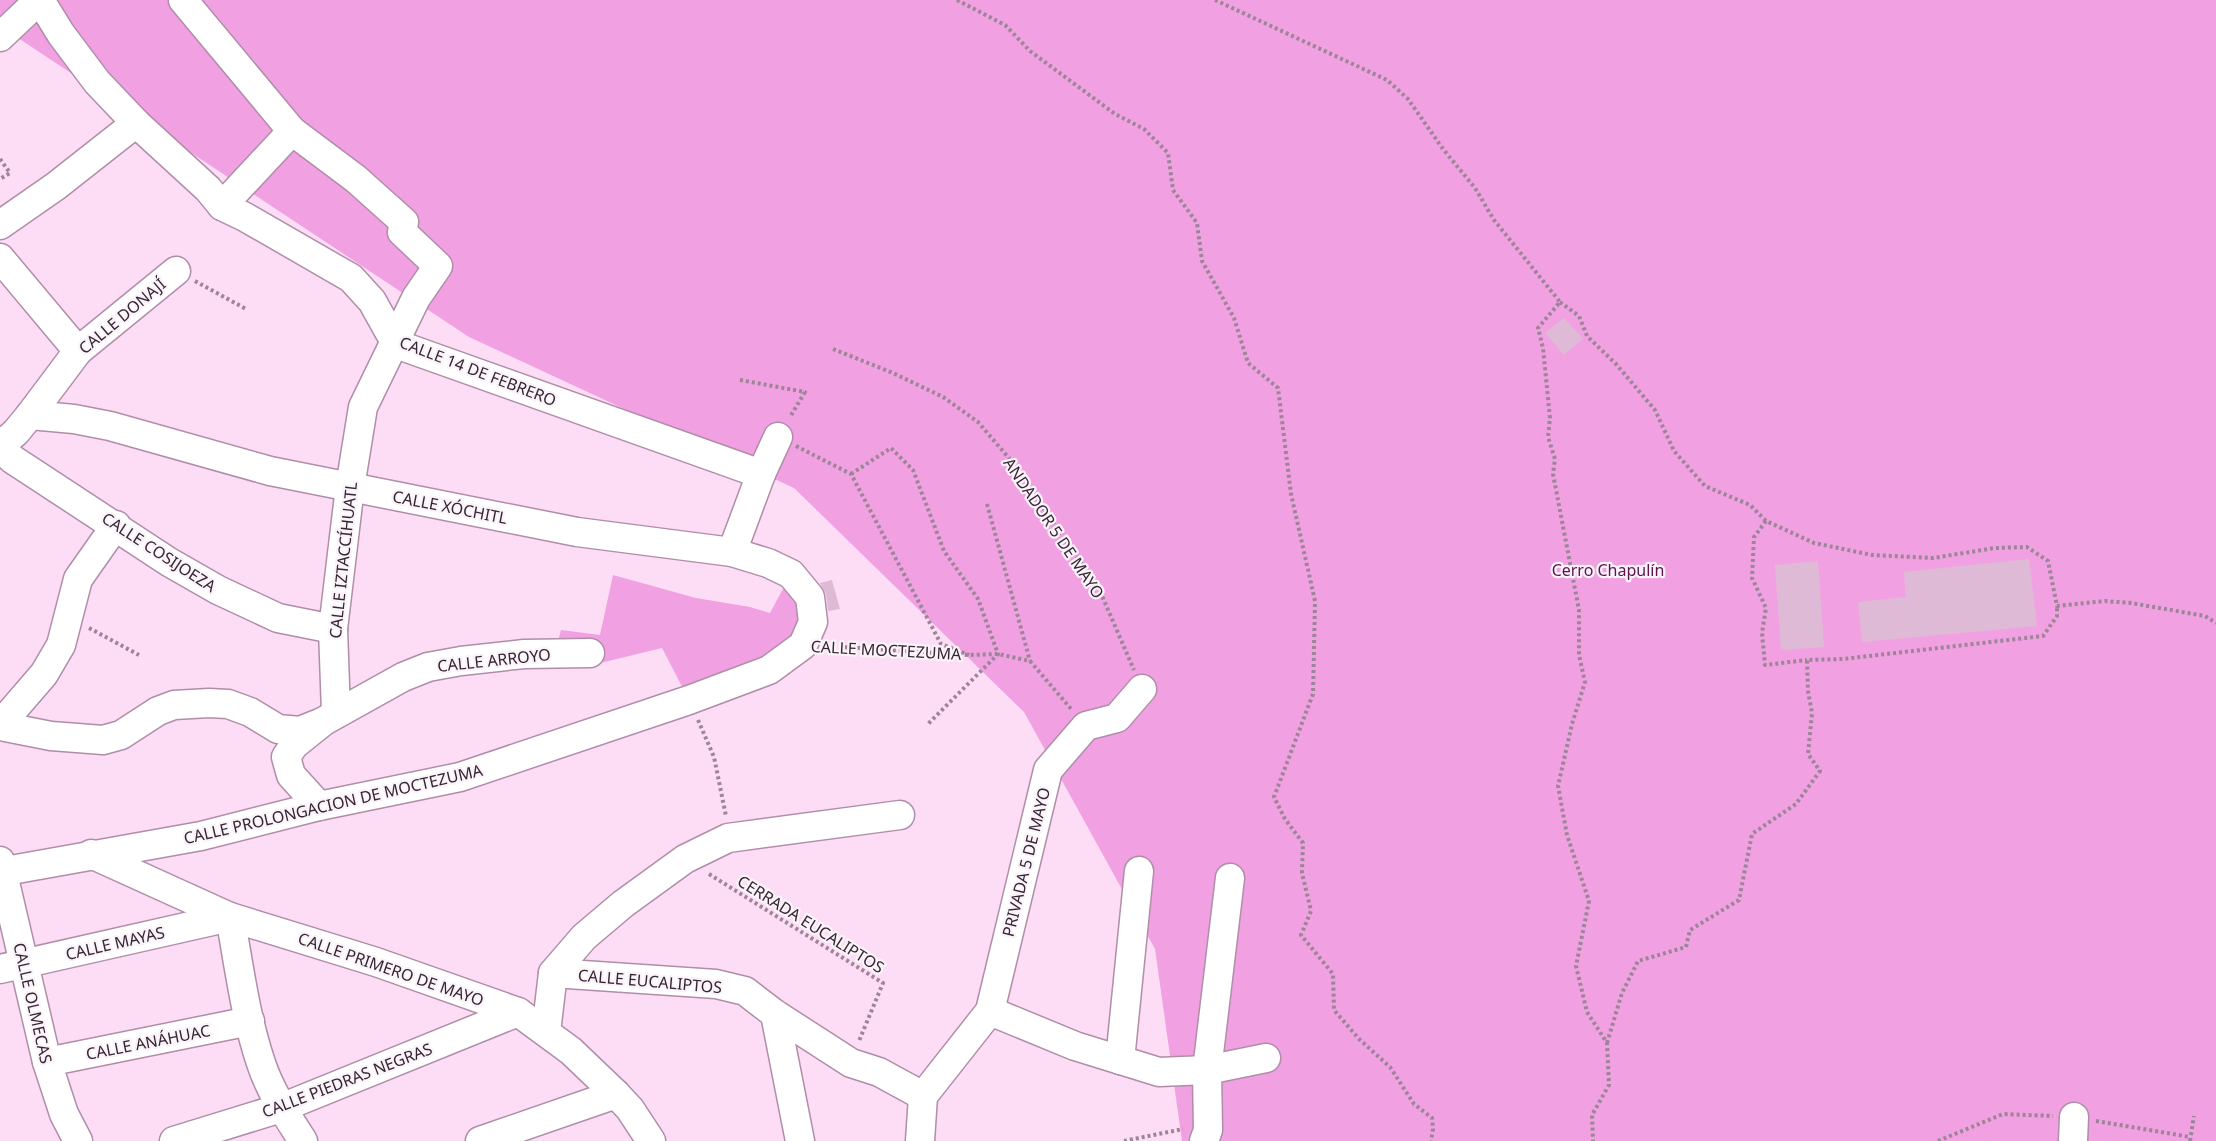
<svg xmlns="http://www.w3.org/2000/svg" width="2216" height="1141" viewBox="0 0 2216 1141" font-family="'Noto Sans',sans-serif">
  <style>
    .green { fill: #f1a1e2 }
    .building { fill: #dfbad7 }
    .lines { fill: none; stroke-linecap: round; stroke-linejoin: round }
    .minor-casing { stroke: #b08da9; stroke-width: 31 }
    .path { stroke: #9c8597; stroke-width: 4; stroke-dasharray: 3 3; stroke-linecap: butt }
    .minor { stroke: #fff; stroke-width: 28 }
    .labels { text-anchor: middle; stroke-width: 4.5; stroke-linejoin: round; paint-order: stroke }
    .street-label { font-size: 16px; fill: #352632; stroke: #faf3f9 }
    .park-label { font-size: 16px; fill: #5a1551; stroke: #faf3f9 }
  </style>
  <rect width="100%" height="100%" fill="#fcddf5"/>
  <g class="green">
    <path d="M0 0H2216V1141H1182L1155 949 1024 712 794 488 469 337 0 26Z"/>
    <path d="M791 574 810 597 803 645 689 700 662 648 592 665 557 645 561 630 600 635 613 575 696 598 750 607 770 613Z"/>
  </g>
  <g class="building">
    <path d="M1564 318 1583 339 1564 355 1545 333Z"/>
    <path d="M2029 559 2037 626 1862 642 1858 602 1906 597 1904 572Z"/>
    <path d="M1818 561 1824 647 1781 650 1775 565Z"/>
    <path d="M832 580 840 609 828 611 826 594 820 583Z"/>
  </g>
  <g class="lines">
    <g class="minor-casing">
      <g id="minor">
        <path d="M40 0 61 34 97 82 136 123 208 189 222 206 245 217 351 278 372 301 396 344 761 474"/>
        <path d="M183 0 292 131 356 179 404 222 402 232 438 266 416 298 363 407 350 487 333 629 336 713"/>
        <path d="M0 37 39 0"/>
        <path d="M222 206 292 131"/>
        <path d="M0 225 56 186 136 123"/>
        <path d="M0 258 78 351"/>
        <path d="M0 446 12 459 169 562 218 590 278 618 333 629"/>
        <path d="M0 446 16 432 30 415 78 351 176 271"/>
        <path d="M732 552 761 474 778 437"/>
        <path d="M0 725 44 674 61 645 78 579 116 525"/>
        <path d="M0 726 51 736 103 740 121 735 158 711 174 705 209 703 228 704 250 712 278 729 300 731 320 723"/>
        <path d="M319 806 291 775 286 757 294 745 324 721 403 677 428 667 461 661 524 654 590 653"/>
        <path d="M91 854 230 917 376 962 518 1012 571 1051 616 1094 630 1109 651 1141"/>
        <path d="M0 861 47 1062 64 1114 78 1141"/>
        <path d="M0 872 201 836 319 806 460 777 689 700 769 670 803 645 813 622 810 597 791 574 768 563 732 552 577 532 270 471 110 426 74 419 30 415"/>
        <path d="M230 917C239 965 245 1016 261 1063 270 1091 287 1116 303 1141"/>
        <path d="M0 969 230 917"/>
        <path d="M553 973 716 984 745 991 775 1014 851 1063 879 1072 923 1096"/>
        <path d="M990 1011 1075 1046 1159 1072 1207 1070 1266 1058"/>
        <path d="M775 1014 800 1141"/>
        <path d="M546 1032 553 973 584 937 623 904 685 859 728 838 900 815"/>
        <path d="M1120 1060 1139 871"/>
        <path d="M47 1062 250 1021"/>
        <path d="M174 1141 281 1108 518 1012"/>
        <path d="M480 1141 616 1094"/>
        <path d="M920 1141 923 1096 990 1011 1048 770 1086 726 1117 718 1142 689"/>
        <path d="M1204 1141 1208 1130 1207 1070 1230 878"/>
        <path d="M2073 1141 2074 1117"/>
      </g>
    </g>
    <g class="path">
      <path d="M957 0 1005 25 1030 51 1115 114 1144 129 1168 153 1173 190 1197 223 1202 261 1234 318 1248 363 1278 388 1291 494 1315 601 1313 694 1274 797 1285 819 1303 843 1302 873 1311 911 1301 935 1333 974 1334 1010 1359 1039 1390 1067 1414 1104 1432 1118 1433 1129 1431 1141"/>
      <path d="M1215 0 1387 80 1408 99 1443 149 1475 188 1494 220 1560 302 1538 328 1543 348 1550 418 1548 437 1555 459 1553 474 1579 610V655L1585 682 1572 724 1558 786 1567 835 1589 901 1576 966 1587 1012 1607 1043 1609 1085 1592 1115 1593 1141"/>
      <path d="M0 159 10 173 0 179"/>
      <path d="M195 281 246 309"/>
      <path d="M1560 302 1579 316 1587 336 1616 364 1655 410 1674 451 1705 486 1750 505 1766 521 1814 543 1872 555 1933 558 1995 548 2027 547 2048 561 2057 606 2105 601 2131 603 2205 616 2216 623"/>
      <path d="M833 349 893 373 943 397 978 422 1008 457 1099 589 1134 670"/>
      <path d="M740 380 805 392 790 417"/>
      <path d="M796 446 851 474 941 644 969 655"/>
      <path d="M851 474 891 448 913 470 944 551 978 599 998 654 927 725"/>
      <path d="M987 504 1030 661"/>
      <path d="M1766 521 1754 537 1752 578 1766 608 1762 633 1765 665 1807 660"/>
      <path d="M89 628 139 655"/>
      <path d="M827 646 969 655 998 654 1030 661 1072 710"/>
      <path d="M698 720 714 757 726 816"/>
      <path d="M709 874 883 983 859 1041"/>
      <path d="M1607 1043 1622 993 1638 961 1686 947 1690 930 1739 900 1752 834 1796 804 1820 771 1808 754 1812 713 1808 691 1807 660 1843 659 2043 636 2057 616V606"/>
      <path d="M2096 1121 2190 1137"/>
      <path d="M1124 1141 1183 1129"/>
      <path d="M1938 1141 2003 1114 2053 1116"/>
      <path d="M2190 1141 2194 1116"/>
    </g>
    <use href="#minor" class="minor"/>
  </g>
  <g class="labels">
    <g class="street-label">
      <text transform="translate(122 316) rotate(-40)" y="6">CALLE DONAJÍ</text>
      <text transform="translate(478 371) rotate(21)" y="6">CALLE 14 DE FEBRERO</text>
      <text transform="translate(450 507) rotate(11)" y="6">CALLE XÓCHITL</text>
      <text transform="translate(1054 528) rotate(56)" y="6">ANDADOR 5 DE MAYO</text>
      <text transform="translate(159 552) rotate(33)" y="6">CALLE COSIJOEZA</text>
      <text transform="translate(343 560) rotate(-84)" y="6">CALLE IZTACCÍHUATL</text>
      <text transform="translate(886 650) rotate(3)" y="6">CALLE MOCTEZUMA</text>
      <text transform="translate(494 660) rotate(-6)" y="6">CALLE ARROYO</text>
      <text transform="translate(333 804) rotate(-13)" y="6">CALLE PROLONGACION DE MOCTEZUMA</text>
      <text transform="translate(1026 862) rotate(-76)" y="6">PRIVADA 5 DE MAYO</text>
      <text transform="translate(811 924) rotate(32)" y="6">CERRADA EUCALIPTOS</text>
      <text transform="translate(115 943) rotate(-13)" y="6">CALLE MAYAS</text>
      <text transform="translate(391 969) rotate(19)" y="6">CALLE PRIMERO DE MAYO</text>
      <text transform="translate(650 981) rotate(5)" y="6">CALLE EUCALIPTOS</text>
      <text transform="translate(33 1003) rotate(77)" y="6">CALLE OLMECAS</text>
      <text transform="translate(148 1042) rotate(-11)" y="6">CALLE ANÁHUAC</text>
      <text transform="translate(347 1080) rotate(-21)" y="6">CALLE PIEDRAS NEGRAS</text>
    </g>
    <g class="park-label">
      <text x="1608" y="576">Cerro Chapulín</text>
    </g>
  </g>
</svg>
